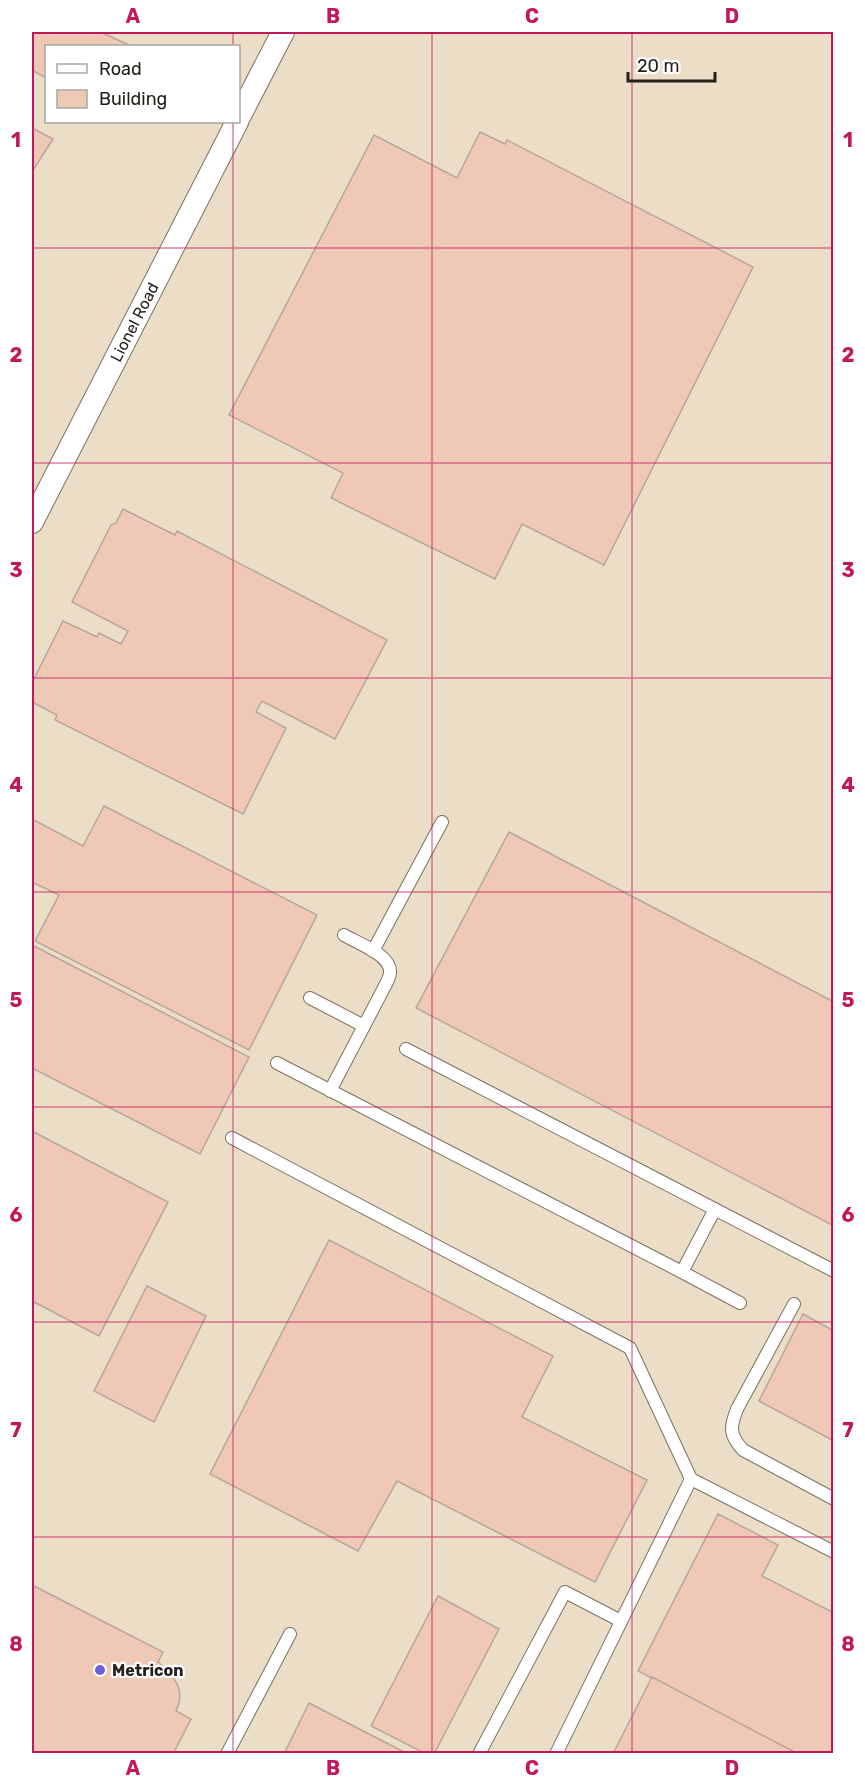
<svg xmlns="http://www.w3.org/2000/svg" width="865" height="1785" viewBox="0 0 865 1785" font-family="Rubik,sans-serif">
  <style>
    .built { fill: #ecddc6; fill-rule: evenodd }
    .building { fill: #efc9b6; stroke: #b7a59c; stroke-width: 1.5 }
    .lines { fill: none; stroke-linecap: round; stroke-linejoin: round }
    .lane-casing { stroke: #7a7163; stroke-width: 14 }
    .street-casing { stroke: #7a7163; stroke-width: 24 }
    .lane { stroke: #fff; stroke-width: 12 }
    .street { stroke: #fff; stroke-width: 22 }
    .grid { fill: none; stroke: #c2185b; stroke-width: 1.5; stroke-opacity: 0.55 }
    .poi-dot { fill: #6a61db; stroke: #fff; stroke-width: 2 }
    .labels { text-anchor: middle; stroke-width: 4.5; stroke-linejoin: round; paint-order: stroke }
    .street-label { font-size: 16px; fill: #24201a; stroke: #fff }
    .poi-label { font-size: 16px; font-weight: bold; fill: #24201a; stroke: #fff; text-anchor: start }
    .neatline { fill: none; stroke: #c2185b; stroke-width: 2 }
    .grid-label { font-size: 20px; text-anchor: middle; font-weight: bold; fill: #c2185b }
  </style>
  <rect width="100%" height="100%" fill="#f3e9d8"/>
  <path class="built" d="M32 32H833V1753H32ZM46 46H238V122H46Z"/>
  <g class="building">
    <path d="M32 32H101L131 46H46V78L32 70Z"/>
    <path d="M32 128 53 139 32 172Z"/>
    <path d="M480 132 505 144 507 140 753 267 604 565 522 524 495 579 331 498 343 473 229 415 374 135 457 178Z"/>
    <path d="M123 509 175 535 177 531 387 640 335 739 262 701 256 712 286 728 243 814 55 720 57 715 32 702V683L63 621 97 637 99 633 121 644 128 631 72 602 111 525 116 523Z"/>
    <path d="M104 806 317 915 249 1050 35 941 59 895 32 882V819L83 846Z"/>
    <path d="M509 832 834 1002V1226L416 1008Z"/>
    <path d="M32 945 249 1057 200 1154 32 1068Z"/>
    <path d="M32 1131 168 1202 99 1336 32 1301Z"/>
    <path d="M329 1240 553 1356 522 1417 647 1480 595 1582 397 1481 358 1551 210 1474Z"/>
    <path d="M147 1286 206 1316 154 1422 94 1391Z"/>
    <path d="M803 1314 834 1331V1441L759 1401Z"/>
    <path d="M718 1514 778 1545 762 1576 834 1613V1754H798L638 1671Z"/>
    <path d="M32 1585 163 1652 158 1662 171 1673 178 1686 180 1694 179 1703 176 1711 191 1719 173 1754H32Z"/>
    <path d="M438 1596 499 1629 434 1754H426L371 1726Z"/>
    <path d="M652 1677 798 1754H613Z"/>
    <path d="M309 1703 367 1733 408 1754H284Z"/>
  </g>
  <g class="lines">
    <g class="lane-casing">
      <g id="lane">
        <path d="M373 951 442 822"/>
        <path d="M310 998 364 1026"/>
        <path d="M406 1049 834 1271"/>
        <path d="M277 1063 682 1272 715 1209"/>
        <path d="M330 1091 387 982C388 979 390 976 390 973 392 955 357 943 344 935"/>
        <path d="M232 1138 630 1348 691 1479 834 1552"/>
        <path d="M682 1272 740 1303"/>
        <path d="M794 1304 737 1409C730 1427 729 1435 743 1450L834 1499"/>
        <path d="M227 1754 290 1634"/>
        <path d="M479 1754 565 1592 621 1621"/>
        <path d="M556 1754 691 1479"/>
      </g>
    </g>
    <g class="street-casing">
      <g id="street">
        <path d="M238 119 283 32"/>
        <path d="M32 522 237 122"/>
      </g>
    </g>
    <use href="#lane" class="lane"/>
    <use href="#street" class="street"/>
  </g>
  <path class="grid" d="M233 32V46M432 32V1754M632 32V1754M233 122V1754M32 248H834M32 463H834M32 678H834M32 892H834M32 1107H834M32 1322H834M32 1537H834"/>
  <circle class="poi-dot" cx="100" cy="1670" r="6"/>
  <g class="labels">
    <g class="street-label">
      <text transform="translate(134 322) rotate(-63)" y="6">Lionel Road</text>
    </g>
    <g class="poi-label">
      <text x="112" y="1676">Metricon</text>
    </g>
  </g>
  <rect width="865" height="1785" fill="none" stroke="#ffffff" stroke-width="66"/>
  <rect x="45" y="45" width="195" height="78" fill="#ffffff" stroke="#a7a6a3" stroke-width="1.5"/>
  <rect x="57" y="64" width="30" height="9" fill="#ffffff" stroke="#a7a6a3" stroke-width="1.5"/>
  <text x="99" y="75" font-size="18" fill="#24201a">Road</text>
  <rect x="57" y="90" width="30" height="18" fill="#efc9b6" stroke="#a7a6a3" stroke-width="1.5"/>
  <text x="99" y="105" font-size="18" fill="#24201a">Building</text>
  <path d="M628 72v9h87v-9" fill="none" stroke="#24201a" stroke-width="3"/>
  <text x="637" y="72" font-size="18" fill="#24201a" stroke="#ffffff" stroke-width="4.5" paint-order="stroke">20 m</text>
  <rect x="33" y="33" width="799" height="1719" class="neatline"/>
  <g class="grid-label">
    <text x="133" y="23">A</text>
    <text x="333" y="23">B</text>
    <text x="532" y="23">C</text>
    <text x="732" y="23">D</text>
    <text x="16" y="147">1</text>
    <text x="848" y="147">1</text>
    <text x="16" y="362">2</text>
    <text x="848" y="362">2</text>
    <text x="16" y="577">3</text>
    <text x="848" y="577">3</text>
    <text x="16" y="792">4</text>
    <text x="848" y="792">4</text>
    <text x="16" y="1007">5</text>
    <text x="848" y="1007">5</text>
    <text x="16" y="1222">6</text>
    <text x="848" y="1222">6</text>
    <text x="16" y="1437">7</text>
    <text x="848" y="1437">7</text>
    <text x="16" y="1651">8</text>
    <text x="848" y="1651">8</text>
    <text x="133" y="1775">A</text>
    <text x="333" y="1775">B</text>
    <text x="532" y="1775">C</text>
    <text x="732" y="1775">D</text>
  </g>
</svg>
